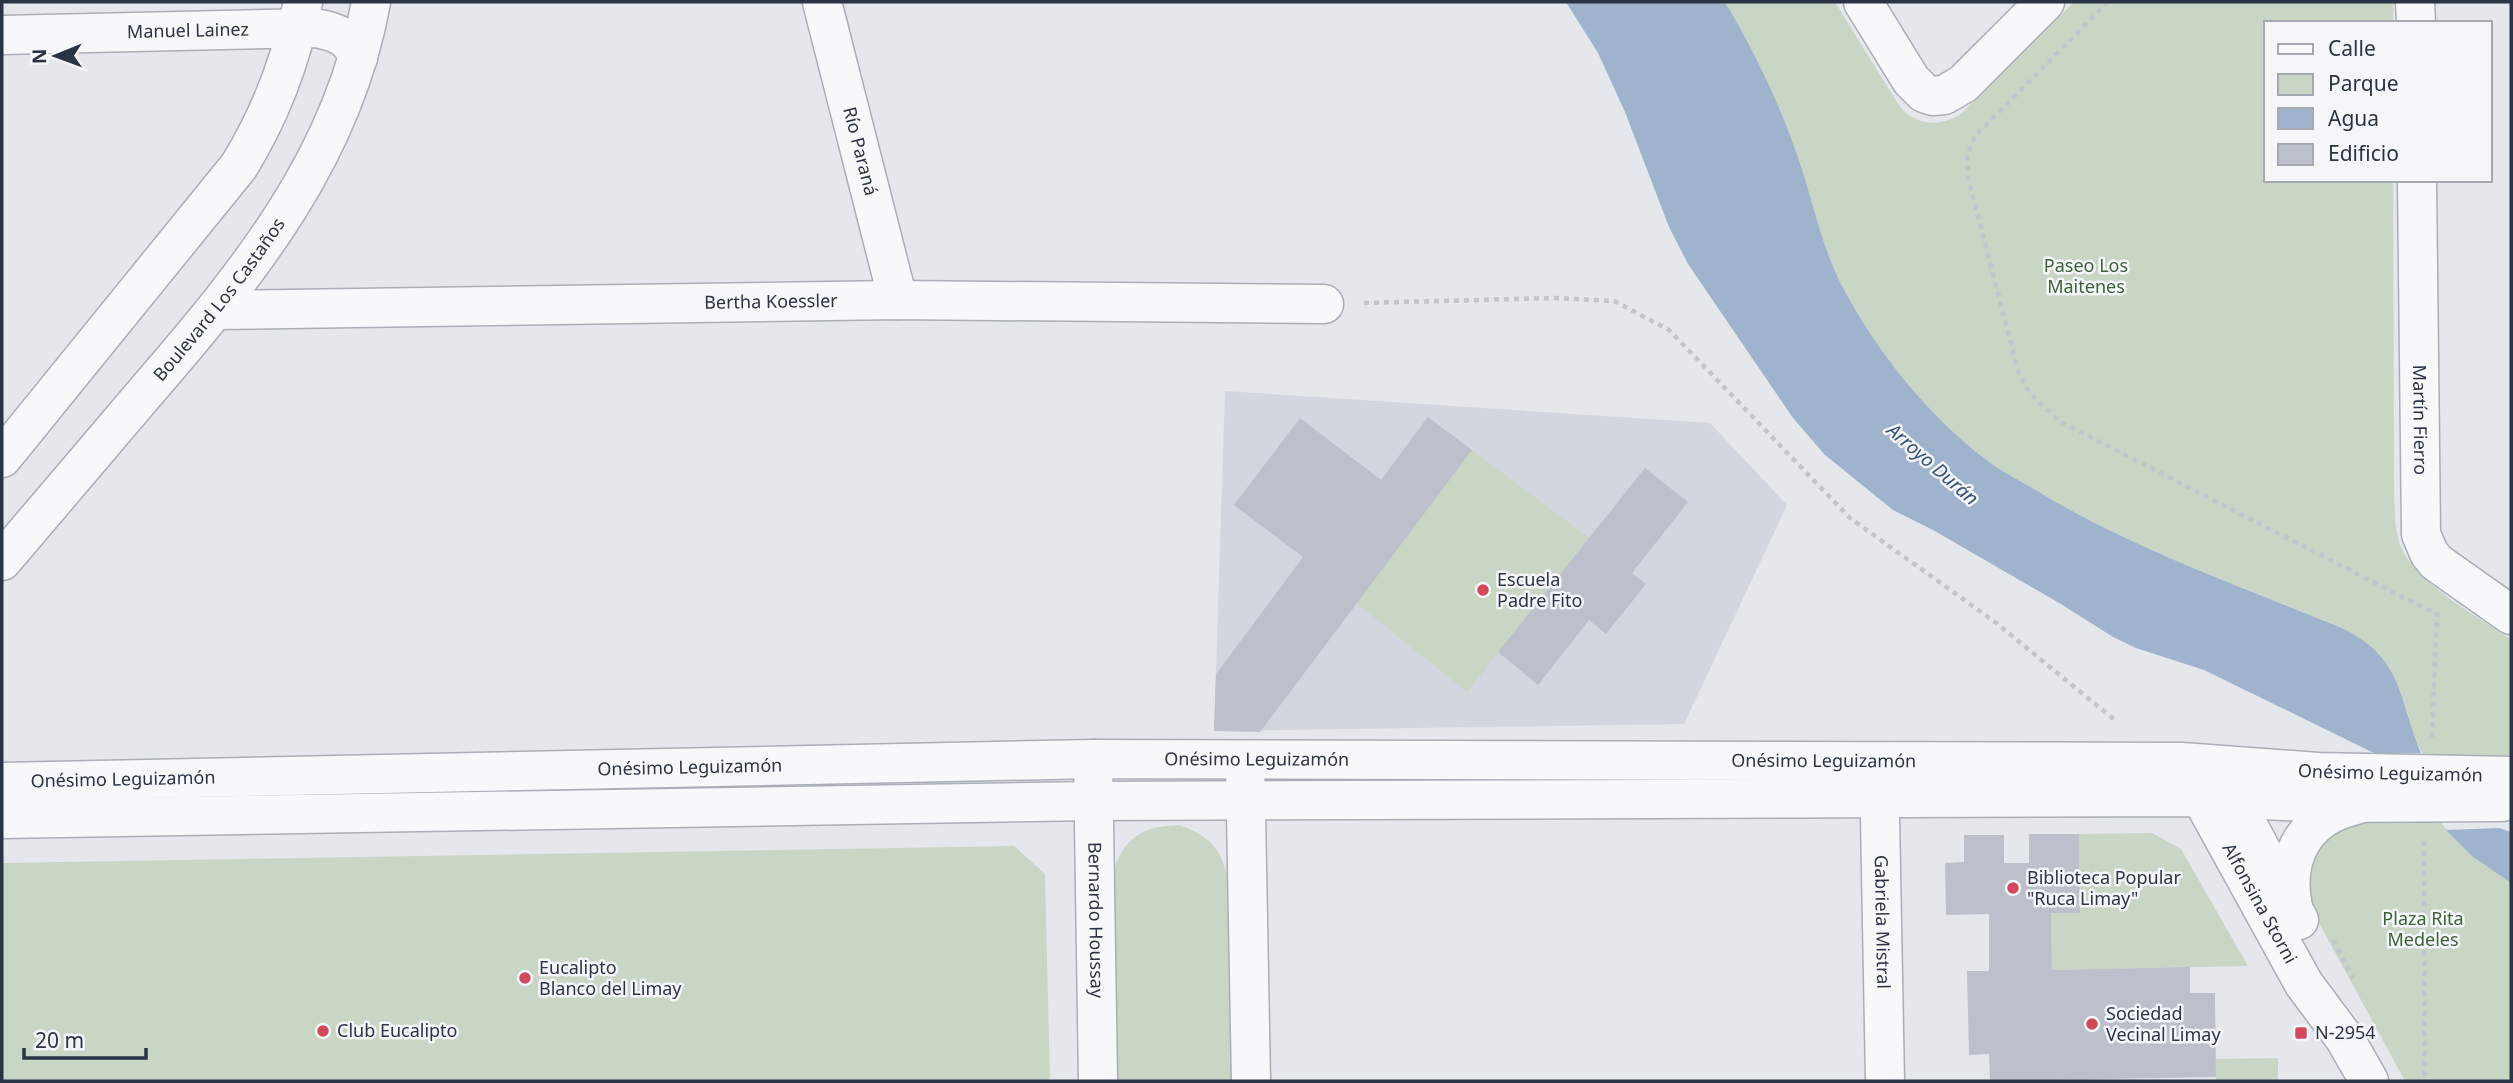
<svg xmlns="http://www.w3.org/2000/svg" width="2513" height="1083" viewBox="0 0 2513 1083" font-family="'Noto Sans',sans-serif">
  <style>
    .built { fill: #d2d6de }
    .green { fill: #c9d6c5 }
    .water { fill: #9fb4cc }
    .building { fill: #bbc0ca }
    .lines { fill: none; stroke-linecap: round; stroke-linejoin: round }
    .minor-casing { stroke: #a9aeb7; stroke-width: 41 }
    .tertiary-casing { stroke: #a9aeb7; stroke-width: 41 }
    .path { stroke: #c2c5cb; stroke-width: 4.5; stroke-dasharray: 5 5; stroke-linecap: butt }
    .minor { stroke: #f7f8fa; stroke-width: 38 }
    .tertiary { stroke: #f7f8fa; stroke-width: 38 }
    .poi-dot { fill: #d1495b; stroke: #f4f6f9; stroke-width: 2.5 }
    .labels { text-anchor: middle; stroke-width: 5; stroke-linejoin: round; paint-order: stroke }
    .street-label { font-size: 18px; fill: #2b3445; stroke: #f4f6f9 }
    .park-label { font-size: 18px; fill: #3f6138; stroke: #f4f6f9 }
    .poi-label { font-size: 18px; fill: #2b3445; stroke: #f4f6f9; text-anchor: start }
    .water-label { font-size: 19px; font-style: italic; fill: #34527a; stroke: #f4f6f9 }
  </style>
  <rect width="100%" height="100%" fill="#e4e7ec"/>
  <path class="built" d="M1225 391 1710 423 1787 505 1684 724 1214 731Z"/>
  <g class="green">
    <path d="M1725 2H1835L1900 107C1917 126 1939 127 1961 114L2074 2H2393V23H2266V180H2393L2394 493C2395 511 2394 530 2401 547 2416 583 2479 617 2511 640V762H2430C2413 745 2412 724 2404 702 2391 665 2377 646 2342 628 2238 585 2130 548 2034 489 2019 480 2003 472 1989 462 1927 415 1877 352 1841 284 1821 244 1813 201 1799 160 1780 104 1755 52 1725 2Z"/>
    <path d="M1472 450 1589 538 1467 692 1356 603Z"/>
    <path d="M2438 820 2473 857 2511 883V1081H2405L2312 910 2306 862 2310 851 2347 822Z"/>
    <path d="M1179 825C1211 836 1221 849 1229 882L1232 1081H1114L1111 884C1118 843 1137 826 1179 825Z"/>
    <path d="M2152 833 2181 849 2248 966 2052 970 2051 913 2080 912 2079 834Z"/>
    <path d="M1014 846 1045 874 1050 1081H2V863Z"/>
    <path d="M2278 1058V1081H2216V1059Z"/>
  </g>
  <g class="water">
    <path d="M1566 2H1725C1755 52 1780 104 1799 160 1813 201 1821 244 1841 284 1877 352 1927 415 1989 462 2003 472 2019 480 2034 489 2130 548 2238 585 2342 628 2403 658 2398 696 2421 753H2374L2204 670 2136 648 2113 637 2061 604 1933 530 1893 510 1825 455 1793 418 1688 264 1669 227 1625 112 1598 53Z"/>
    <path d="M2499 828 2511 832V883L2473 857 2446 830Z"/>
  </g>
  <g class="building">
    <path d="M1428 417 1472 450 1260 732 1214 731 1216 674 1303 557 1234 505 1300 418 1381 480Z"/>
    <path d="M1645 468 1688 502 1632 573 1646 584 1606 634 1589 620 1538 685 1498 652Z"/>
    <path d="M2029 834H2079L2080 913H2051L2052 970 2190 967V993H2215L2216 1077 1990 1081 1989 1054 1969 1055 1967 971H1989V914L1946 915 1945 863 1964 862V835H2004V863H2029Z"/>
  </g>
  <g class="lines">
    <g class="minor-casing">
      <g id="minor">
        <path id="s1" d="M822 2 898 300"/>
        <path d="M1863 2 1911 80 1924 93 1933 96 1944 95 1963 84 2045 2"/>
        <path d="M2415 2 2416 23"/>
        <path id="s2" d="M2 35 314 28C335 31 351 37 358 58"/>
        <path id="s3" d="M2417 180 2421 534 2429 553 2436 562 2511 615"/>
        <path id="s4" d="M216 310 898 300 1324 304"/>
        <path d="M2 458 239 166C271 114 291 61 303 2"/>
        <path id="s5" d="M2 561C51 503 101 445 150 387 250 271 343 157 371 2"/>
        <path id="s6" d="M1093 759 1098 1081"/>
        <path d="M1245 760 1251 1081"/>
        <path id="s7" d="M1879 764 1885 1081"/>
      </g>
    </g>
    <g class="tertiary-casing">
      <g id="tertiary">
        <path id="s8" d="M2191 779 2304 984 2345 1039 2369 1081"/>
        <path d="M2223 779 2299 920"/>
        <path id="s9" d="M2 782 1093 759 2182 762 2318 772 2511 776"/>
        <path d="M2 819 1093 801 2201 797 2328 803 2502 802"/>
        <path d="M2293 907C2283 857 2304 817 2356 805"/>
      </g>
    </g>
    <g class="path">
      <path d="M2108 2 1975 136 1967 155 1968 178 2019 374 2029 392 2059 421 2434 613"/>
      <path d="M1364 303 1556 298 1614 301 1669 330 1850 518 1995 622 2116 721"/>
      <path d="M2432 737 2437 612"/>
      <path d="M2424 841 2425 1081"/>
      <path d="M2333 940 2353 978"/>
    </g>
    <use href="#minor" class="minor"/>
    <use href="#tertiary" class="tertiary"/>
  </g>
  <g class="poi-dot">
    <circle cx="1483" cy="590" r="7"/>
    <circle cx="2013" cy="888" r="7"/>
    <circle cx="525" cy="978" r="7"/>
    <circle cx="2092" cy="1024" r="7"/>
    <circle cx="323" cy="1031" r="7"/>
    <rect x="2294" y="1026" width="14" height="14" rx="3.5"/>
  </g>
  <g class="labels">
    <g class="street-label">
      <text dy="6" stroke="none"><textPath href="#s2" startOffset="186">Manuel Lainez</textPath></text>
      <text dy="6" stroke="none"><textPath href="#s1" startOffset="154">Río Paraná</textPath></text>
      <text dy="6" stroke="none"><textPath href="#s5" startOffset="340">Boulevard Los Castaños</textPath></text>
      <text dy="6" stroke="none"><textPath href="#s4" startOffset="555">Bertha Koessler</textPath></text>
      <text dy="6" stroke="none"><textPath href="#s3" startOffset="240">Martín Fierro</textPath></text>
      <text dy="6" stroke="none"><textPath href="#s9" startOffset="1255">Onésimo Leguizamón</textPath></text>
      <text dy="6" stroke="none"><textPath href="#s9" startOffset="1822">Onésimo Leguizamón</textPath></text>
      <text dy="6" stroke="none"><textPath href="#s9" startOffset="688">Onésimo Leguizamón</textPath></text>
      <text dy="6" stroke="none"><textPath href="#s9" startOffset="2389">Onésimo Leguizamón</textPath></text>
      <text dy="6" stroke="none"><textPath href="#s9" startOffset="121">Onésimo Leguizamón</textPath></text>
      <text dy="6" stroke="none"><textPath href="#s8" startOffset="142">Alfonsina Storni</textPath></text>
      <text dy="6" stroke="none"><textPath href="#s6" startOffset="161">Bernardo Houssay</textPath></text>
      <text dy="6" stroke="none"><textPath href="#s7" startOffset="158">Gabriela Mistral</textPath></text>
    </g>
    <g class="park-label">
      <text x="2086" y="272">Paseo Los<tspan x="2086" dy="21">Maitenes</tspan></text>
      <text x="2423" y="925">Plaza Rita<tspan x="2423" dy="21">Medeles</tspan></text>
    </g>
    <g class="poi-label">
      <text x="1497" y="586">Escuela<tspan x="1497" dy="21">Padre Fito</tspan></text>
      <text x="2027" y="884">Biblioteca Popular<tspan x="2027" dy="21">"Ruca Limay"</tspan></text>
      <text x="539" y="974">Eucalipto<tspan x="539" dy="21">Blanco del Limay</tspan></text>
      <text x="2106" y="1020">Sociedad<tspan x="2106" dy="21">Vecinal Limay</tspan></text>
      <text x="337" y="1037">Club Eucalipto</text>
      <text x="2315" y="1039">N-2954</text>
    </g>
    <g class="water-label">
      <text transform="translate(1933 464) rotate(41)" y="7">Arroyo Durán</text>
    </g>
  </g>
  <rect width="2513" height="1083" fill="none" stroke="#2b3445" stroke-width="7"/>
  <rect x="2264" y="21" width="228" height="161" fill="#f4f6f9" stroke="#a4a8b1" stroke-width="2"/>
  <rect x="2278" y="44" width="35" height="10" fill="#f7f8fa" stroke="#a4a8b1" stroke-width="2"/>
  <text x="2328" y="56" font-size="21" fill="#2b3445">Calle</text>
  <rect x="2278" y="74" width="35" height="21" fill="#c9d6c5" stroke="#a4a8b1" stroke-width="2"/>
  <text x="2328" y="91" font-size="21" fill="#2b3445">Parque</text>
  <rect x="2278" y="108" width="35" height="21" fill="#9fb4cc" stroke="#a4a8b1" stroke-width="2"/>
  <text x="2328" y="126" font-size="21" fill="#2b3445">Agua</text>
  <rect x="2278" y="144" width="35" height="21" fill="#bbc0ca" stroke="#a4a8b1" stroke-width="2"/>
  <text x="2328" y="161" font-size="21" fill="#2b3445">Edificio</text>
  <g transform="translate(56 56) rotate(269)" stroke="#f4f6f9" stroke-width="5" paint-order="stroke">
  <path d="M0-5L12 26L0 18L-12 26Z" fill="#2b3445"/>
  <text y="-10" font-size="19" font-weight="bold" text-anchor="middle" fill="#2b3445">N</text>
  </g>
  <path d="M24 1048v10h122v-10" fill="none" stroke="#2b3445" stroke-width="3.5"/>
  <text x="35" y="1048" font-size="21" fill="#2b3445" stroke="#f4f6f9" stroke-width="5" paint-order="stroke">20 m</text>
</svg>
